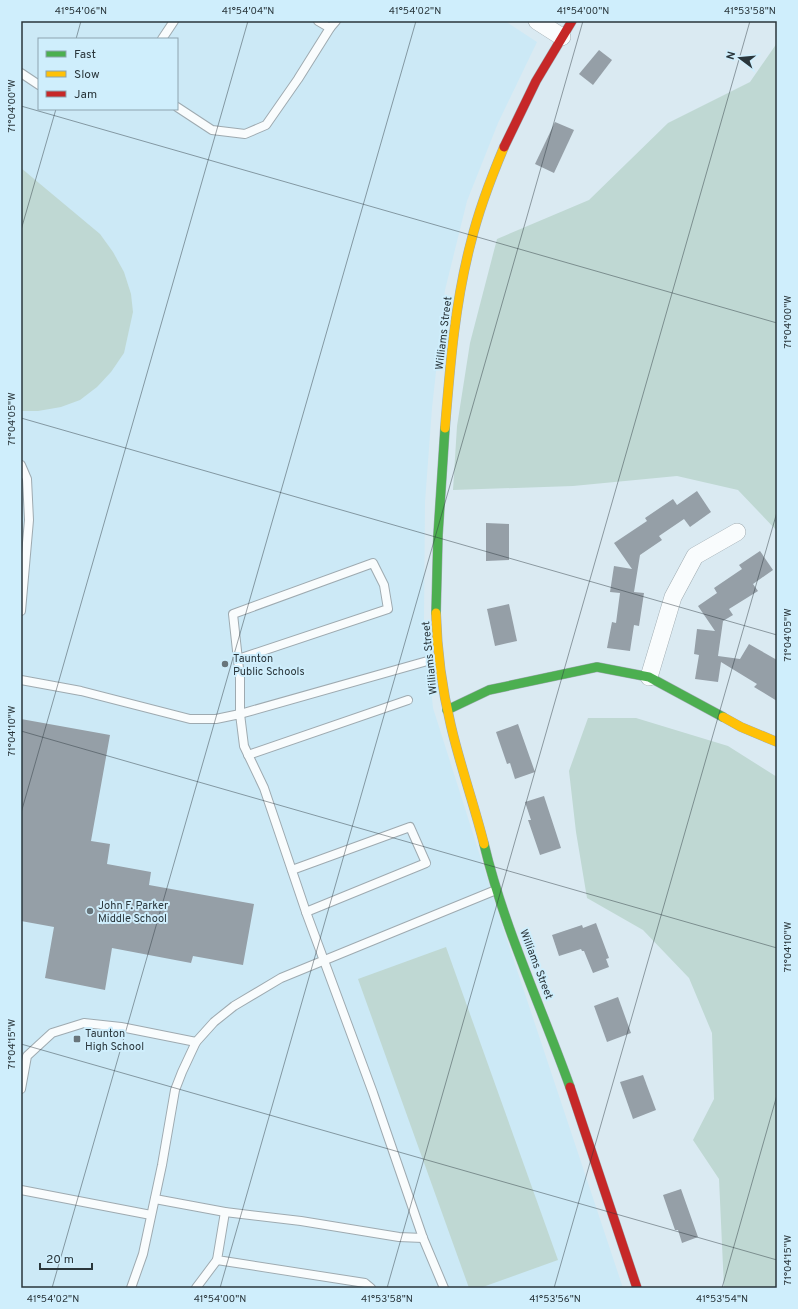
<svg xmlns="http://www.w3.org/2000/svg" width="798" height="1309" viewBox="0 0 798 1309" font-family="Overpass,sans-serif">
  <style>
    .built { fill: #cce9f6; fill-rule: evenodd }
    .green { fill: #bfd8d3 }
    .building { fill: #959fa7 }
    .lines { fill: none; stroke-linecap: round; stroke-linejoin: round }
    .lane-casing { stroke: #9eaab0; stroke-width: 10 }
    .street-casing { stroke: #9eaab0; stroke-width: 18 }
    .fast-casing { stroke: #9eaab0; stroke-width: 10 }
    .slow-casing { stroke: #9eaab0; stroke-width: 10 }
    .jam-casing { stroke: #9eaab0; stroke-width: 10 }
    .lane { stroke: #f9fcfd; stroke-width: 8 }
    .street { stroke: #f9fcfd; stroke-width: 17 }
    .fast { stroke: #4caf50; stroke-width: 9 }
    .slow { stroke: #ffc107; stroke-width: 9 }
    .jam { stroke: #c62828; stroke-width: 9 }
    .ticks { fill: none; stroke: #2a363b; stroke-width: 1; stroke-opacity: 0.45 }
    .poi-dot { fill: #68757b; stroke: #cfeefc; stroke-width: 1.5 }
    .labels { text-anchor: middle; stroke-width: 4; stroke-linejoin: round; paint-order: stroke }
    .street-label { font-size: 11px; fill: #2a363b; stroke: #cfeefc }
    .poi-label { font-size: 11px; fill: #2a363b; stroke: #cfeefc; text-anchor: start }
    .neatline { fill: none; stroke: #2a363b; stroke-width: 1.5 }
    .ticks-label { font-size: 10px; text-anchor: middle; fill: #2a363b }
  </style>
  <rect width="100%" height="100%" fill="#daeaf2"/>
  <path class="built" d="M21 21H505L537 42 498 123 467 201 445 290 432 408 425 502 424 620 433 708 504 931 623 1288H21ZM39 39H177V109H39Z"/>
  <g class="green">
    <path d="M777 43V531L738 490 677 476 573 486 453 490 457 426 470 343 497 239 589 200 668 123 750 82Z"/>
    <path d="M21 168 100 234 113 252 124 272 131 294 133 312 124 353 111 372 97 387 80 400 61 407 38 411H21Z"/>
    <path d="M588 718H636L728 746 777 777V1288H724L719 1179 693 1140 714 1099 712 1033 689 978 643 930 587 898 576 832 569 771Z"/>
    <path d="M446 947 558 1260 480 1288H469L358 979Z"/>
  </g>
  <g class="building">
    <path d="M599 50 612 60 593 85 579 74Z"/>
    <path d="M555 122 574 130 554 173 535 164Z"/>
    <path d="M697 491 711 512 690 527 684 519 659 536 662 540 640 555 634 592 644 593 639 626 634 625 630 651 607 648 612 622 616 623 620 593 610 592 614 566 632 569 614 543 647 521 645 518 673 499 677 505Z"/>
    <path d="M486 523 509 524V560L486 561Z"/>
    <path d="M760 551 773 570 753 584 758 591 729 609 733 615 723 621 718 656 740 659 749 644 777 660V701L754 687 757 684 721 662 718 682 695 679 699 655 694 654 697 629 715 631 698 606 717 593 714 588 742 569 739 565Z"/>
    <path d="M509 604 517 641 495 646 487 609Z"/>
    <path d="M21 719 110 735 91 841 110 844 107 864 151 872 149 885 254 904 243 965 193 956 191 963 112 948 105 990 45 978 54 927 21 921Z"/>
    <path d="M518 724 535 772 515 779 510 763 507 764 496 732Z"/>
    <path d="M544 796 561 848 540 855 528 820H531L525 802Z"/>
    <path d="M596 923 609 958 606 959 609 967 593 973 584 951H582L581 949 559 956 552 935 582 925 583 928Z"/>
    <path d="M618 997 631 1033 607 1042 594 1006Z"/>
    <path d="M643 1075 656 1110 633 1119 620 1082Z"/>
    <path d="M681 1189 698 1237 682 1243 678 1230H675L663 1195Z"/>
  </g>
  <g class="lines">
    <g class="lane-casing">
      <g id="lane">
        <path d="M318 21 330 28 336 21"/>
        <path d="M162 39 174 21"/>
        <path d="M21 73 39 85"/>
        <path d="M177 107 212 130 245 134 266 125 298 79 330 28"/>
        <path d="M21 465 27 479 29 520 21 611"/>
        <path d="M238 659 388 609 384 585 373 563 233 614 240 678V714L438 658"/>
        <path d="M21 680 81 691 190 719H216L240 714 244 746 264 788 306 912 373 1093 423 1238 444 1288"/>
        <path d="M248 755 408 700"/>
        <path d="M292 870 410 827 426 863 306 912"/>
        <path d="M21 1089 27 1056 52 1033 84 1023 121 1027 196 1042"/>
        <path d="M21 1190 151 1215"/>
        <path d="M155 1199 225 1212 301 1221 399 1237 423 1238"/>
        <path d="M225 1212 217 1260 365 1283 371 1288"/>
        <path d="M131 1288 143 1254 162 1165 175 1090 182 1072 196 1042 214 1022 234 1006 281 978 496 890"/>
        <path d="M196 1288 217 1260"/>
      </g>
    </g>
    <g class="street-casing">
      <g id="street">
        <path d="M537 21 562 37"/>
        <path d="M649 677 673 597 695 556 737 532"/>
      </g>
    </g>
    <g class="fast-casing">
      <g id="fast">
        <path d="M436 613 438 535 445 428"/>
        <path d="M447 710 489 690 597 667 649 677 723 717"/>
        <path d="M484 844C504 928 541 1006 570 1087"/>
      </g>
    </g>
    <g class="slow-casing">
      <g id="slow">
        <path d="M445 428C450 366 455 302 471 242 479 209 491 178 504 147"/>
        <path d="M436 613C437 651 442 689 451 726 460 765 474 804 484 844"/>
        <path d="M723 717 741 727 777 742"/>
      </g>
    </g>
    <g class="jam-casing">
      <g id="jam">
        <path d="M504 147 536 81 572 21"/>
        <path d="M570 1087 637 1288"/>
      </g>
    </g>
    <use href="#lane" class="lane"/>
    <use href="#street" class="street"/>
    <use href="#fast" class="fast"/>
    <use href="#slow" class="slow"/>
    <use href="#jam" class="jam"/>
  </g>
  <path class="ticks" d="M76 39 81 21M21 106 777 323M21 230 56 109M21 418 777 635M21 731 777 948M21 813 248 21M21 1044 777 1260M52 1288 416 21M220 1288 583 21M387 1288 750 21M554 1288 777 512M722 1288 777 1095"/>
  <g class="poi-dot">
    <circle cx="225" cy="664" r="4"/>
    <circle cx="90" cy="911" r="4"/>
    <rect x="73" y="1035" width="8" height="8" rx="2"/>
  </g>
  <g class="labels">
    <g class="street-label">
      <text transform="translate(443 333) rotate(-83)" y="4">Williams Street</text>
      <text transform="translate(429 658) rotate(-96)" y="4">Williams Street</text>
      <text transform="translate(537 964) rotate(69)" y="4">Williams Street</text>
    </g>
    <g class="poi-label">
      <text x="233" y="662">Taunton<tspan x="233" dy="13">Public Schools</tspan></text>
      <text x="98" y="909">John F. Parker<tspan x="98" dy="13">Middle School</tspan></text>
      <text x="85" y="1037">Taunton<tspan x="85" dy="13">High School</tspan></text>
    </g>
  </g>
  <rect width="798" height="1309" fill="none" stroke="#cfeefc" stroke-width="44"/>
  <rect x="38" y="38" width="140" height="72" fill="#cfeefc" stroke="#8da4af"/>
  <rect x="46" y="51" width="20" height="6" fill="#4caf50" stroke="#8da4af"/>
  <text x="74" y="58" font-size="12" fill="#2a363b">Fast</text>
  <rect x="46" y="71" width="20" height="6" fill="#ffc107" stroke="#8da4af"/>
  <text x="74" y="78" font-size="12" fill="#2a363b">Slow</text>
  <rect x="46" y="91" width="20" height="6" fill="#c62828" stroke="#8da4af"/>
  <text x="74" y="98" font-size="12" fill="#2a363b">Jam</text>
  <g transform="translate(740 58) rotate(286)" stroke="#cfeefc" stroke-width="3" paint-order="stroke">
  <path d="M0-3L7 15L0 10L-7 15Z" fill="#2a363b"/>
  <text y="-6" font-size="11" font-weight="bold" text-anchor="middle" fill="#2a363b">N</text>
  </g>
  <path d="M40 1263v6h52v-6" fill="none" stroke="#2a363b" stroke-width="2"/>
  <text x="46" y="1263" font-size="12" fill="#2a363b" stroke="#cfeefc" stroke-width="3" paint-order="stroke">20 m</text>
  <rect x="22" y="22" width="754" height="1265" class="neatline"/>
  <g class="ticks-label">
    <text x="81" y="14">41°54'06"N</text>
    <text x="248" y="14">41°54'04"N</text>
    <text x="415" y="14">41°54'02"N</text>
    <text x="583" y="14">41°54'00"N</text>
    <text x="750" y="14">41°53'58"N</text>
    <text transform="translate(11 106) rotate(-90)" y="4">71°04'00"W</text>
    <text transform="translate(787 322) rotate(-90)" y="4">71°04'00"W</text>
    <text transform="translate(11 419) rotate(-90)" y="4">71°04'05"W</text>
    <text transform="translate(787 635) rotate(-90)" y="4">71°04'05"W</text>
    <text transform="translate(11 731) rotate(-90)" y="4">71°04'10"W</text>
    <text transform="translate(787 947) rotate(-90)" y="4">71°04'10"W</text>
    <text transform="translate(11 1044) rotate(-90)" y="4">71°04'15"W</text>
    <text transform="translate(787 1260) rotate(-90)" y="4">71°04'15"W</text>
    <text x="53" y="1302">41°54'02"N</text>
    <text x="220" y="1302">41°54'00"N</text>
    <text x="387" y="1302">41°53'58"N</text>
    <text x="555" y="1302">41°53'56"N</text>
    <text x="722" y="1302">41°53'54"N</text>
  </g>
</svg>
